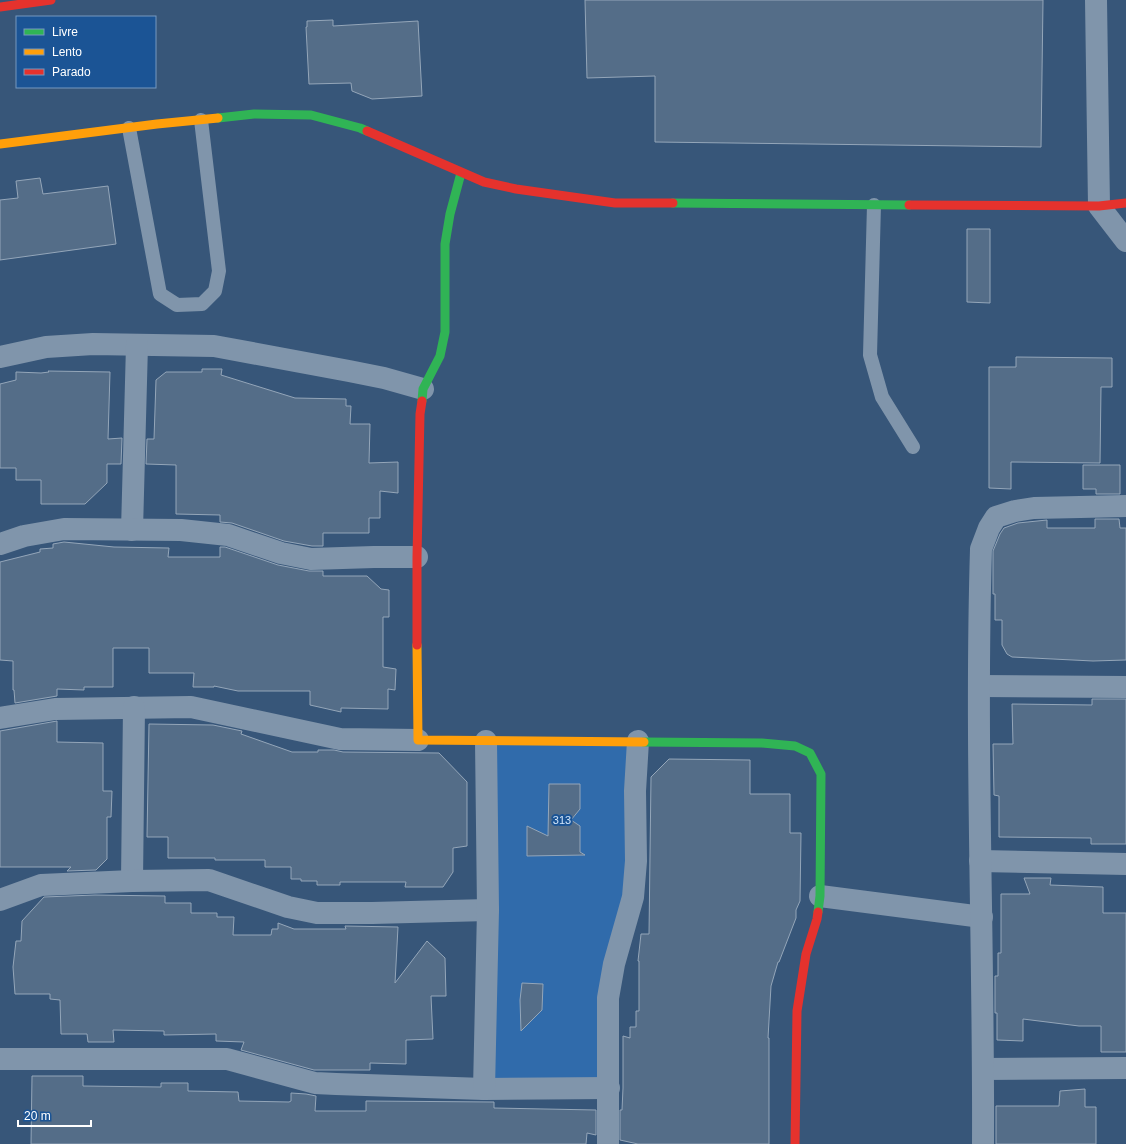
<svg xmlns="http://www.w3.org/2000/svg" width="1126" height="1144" viewBox="0 0 1126 1144" font-family="Helvetica,sans-serif">
  <style>
    .green { fill: #306bab }
    .building { fill: #546d88; stroke: #94a6b9 }
    .lines { fill: none; stroke-linecap: round; stroke-linejoin: round }
    .lane { stroke: #8095ab; stroke-width: 14 }
    .street { stroke: #8095ab; stroke-width: 22 }
    .fast { stroke: #30b455; stroke-width: 9 }
    .slow { stroke: #ff9f0a; stroke-width: 9 }
    .jam { stroke: #e5322d; stroke-width: 9 }
    .labels { text-anchor: middle; stroke-width: 4; stroke-linejoin: round; paint-order: stroke }
    .park-label { font-size: 11px; fill: #d4e7fb; stroke: #1b5495 }
  </style>
  <rect width="100%" height="100%" fill="#375679"/>
  <path class="green" d="M482 736 648 739 613 959V1098L476 1096Z"/>
  <g class="building">
    <path d="M585 0H1043L1041 147 655 142V76L587 78Z"/>
    <path d="M333 20V26L418 21 422 96 372 99 352 91 351 83 309 84 306 27H307V21Z"/>
    <path d="M40 178 43 194 108 186 116 244 0 260V200L18 198 16 181Z"/>
    <path d="M967 229H990V303L967 302Z"/>
    <path d="M1016 357 1112 358V387H1101L1100 463 1011 462V489L989 488V367H1016Z"/>
    <path d="M202 369H222L221 375 295 398 346 399V406H351L350 424H370L369 463 398 462V493L380 491V518H369V533H323V546H312L284 541 232 523 220 522V515L176 514V465L146 464 147 439H154L156 380 166 372H202Z"/>
    <path d="M48 371 110 372 108 439 122 438 121 464H107V483L85 504H41V480H16V468H0V384L16 380V372L41 373 49 372Z"/>
    <path d="M1083 465H1120V494H1096V489H1083Z"/>
    <path d="M1095 519H1119L1120 528H1126V660L1093 661 1012 657 1007 654 1002 645V620H995V594H993V551L1000 534 1004 528 1018 523 1047 520V528H1095Z"/>
    <path d="M64 542 114 547 169 548 168 557H220V547H225L278 565 309 571H323V576H367L381 589 389 590V617H383V667L396 669 395 690 388 689V709L341 708V712L310 705V691H238L214 686V687H193L194 673H149V648H113V687H84V690L57 689V696L15 703 14 690H13V661L0 660V562L40 552V549L53 548V544Z"/>
    <path d="M1092 699H1126V844H1091V838L999 837V796L994 795 993 744H1013L1012 704 1092 705Z"/>
    <path d="M57 721V742L103 743V791H112L111 817H107V859L96 870 67 871 71 867H0V731Z"/>
    <path d="M149 724 213 725 242 731 241 734 292 752H318V750H334L343 752 439 753 467 782V846L453 848V872L443 887H405L406 882H340V885H317V881H301V879H291V867H265V860H215V858H168V837H147Z"/>
    <path d="M669 759 750 760V794H790V833H801L800 901 796 910V918L779 962H778L771 986 768 1038H769V1144H638L620 1140V1110H622L623 1088V1036L630 1038V1027H636V1011H639V961H638L641 934H649L651 777Z"/>
    <path d="M549 784H580V809L571 820 580 826V852L585 855 527 856V826L548 836Z"/>
    <path d="M1024 878H1051L1050 885 1103 887V913H1126V1052H1101V1026H1079L1023 1019V1041L997 1040V1013H995V976H998V953H1001V894H1030Z"/>
    <path d="M95 895 165 896V903H191V913H217V917H234L233 935H271L272 929H278V923L294 929H346L345 926 398 927 395 983 427 941 445 958 446 996H431L433 1039 406 1040V1064L370 1063V1070H314L241 1050 244 1042 216 1041V1034L164 1035V1031L113 1030 114 1042H88L87 1034H61L60 1000 50 999V994H15L13 967 16 941H21L22 921 44 897Z"/>
    <path d="M522 983 543 984 542 1010 521 1031 520 1000Z"/>
    <path d="M32 1076H83V1086L161 1087V1083H188V1091L238 1092 239 1101 289 1102 291 1101V1093L306 1094 316 1096 315 1111H366V1101L494 1102V1108L596 1110V1135L587 1133 586 1144H31Z"/>
    <path d="M1085 1089V1107H1096V1144H996V1106H1059L1060 1091Z"/>
  </g>
  <g class="lines">
    <g class="lane">
      <path d="M129 128 160 294 177 305 202 304 215 291 219 271 201 120"/>
      <path d="M874 205 870 355 882 397 913 447"/>
    </g>
    <g class="street">
      <path d="M1096 0 1099 206 1126 241"/>
      <path d="M0 357 46 347 93 344 214 346 349 371 384 378 423 389"/>
      <path d="M132 530 137 345"/>
      <path d="M0 544 24 536 64 529 181 530 228 535 281 553 311 559 374 557H417"/>
      <path d="M979 686 1126 687"/>
      <path d="M0 718 55 709 191 707 340 739 418 740"/>
      <path d="M980 861 1126 864"/>
      <path d="M132 881 134 707"/>
      <path d="M820 896 982 917"/>
      <path d="M0 900 41 885 132 881 209 880 288 907 317 913H372L488 910"/>
      <path d="M0 1059H227L315 1083 336 1084 484 1089 609 1088"/>
      <path d="M983 1069 1126 1068"/>
      <path d="M484 1089 488 910 486 741"/>
      <path d="M608 1144V998L614 964 633 897 636 861 635 791 638 741"/>
      <path d="M983 1144C984 946 975 748 981 549L989 528 996 517 1015 511 1034 508 1126 506"/>
    </g>
    <g class="fast">
      <path d="M218 118 254 114 311 115 360 128 367 131"/>
      <path d="M673 203 909 205"/>
      <path d="M422 401 423 389 440 356 445 332V244L450 214 461 173"/>
      <path d="M644 742 762 743 795 746 810 753 821 774 820 896 818 912"/>
    </g>
    <g class="slow">
      <path d="M0 144 157 124 218 118"/>
      <path d="M417 645 418 740 644 742"/>
    </g>
    <g class="jam">
      <path d="M0 7 51 0"/>
      <path d="M367 131 484 182 516 189 615 203H673"/>
      <path d="M909 205 1099 206 1126 203"/>
      <path d="M417 645V557L420 414 422 401"/>
      <path d="M795 1144 797 1011 806 954 817 919 818 912"/>
    </g>
  </g>
  <g class="labels">
    <g class="park-label">
      <text x="562" y="824">313</text>
    </g>
  </g>
  <rect x="16" y="16" width="140" height="72" fill="#1b5495" stroke="#7698bf"/>
  <rect x="24" y="29" width="20" height="6" fill="#30b455" stroke="#7698bf"/>
  <text x="52" y="36" font-size="12" fill="#ffffff">Livre</text>
  <rect x="24" y="49" width="20" height="6" fill="#ff9f0a" stroke="#7698bf"/>
  <text x="52" y="56" font-size="12" fill="#ffffff">Lento</text>
  <rect x="24" y="69" width="20" height="6" fill="#e5322d" stroke="#7698bf"/>
  <text x="52" y="76" font-size="12" fill="#ffffff">Parado</text>
  <path d="M18 1120v6h73v-6" fill="none" stroke="#ffffff" stroke-width="2"/>
  <text x="24" y="1120" font-size="12" fill="#ffffff" stroke="#1b5495" stroke-width="3" paint-order="stroke">20 m</text>
</svg>
